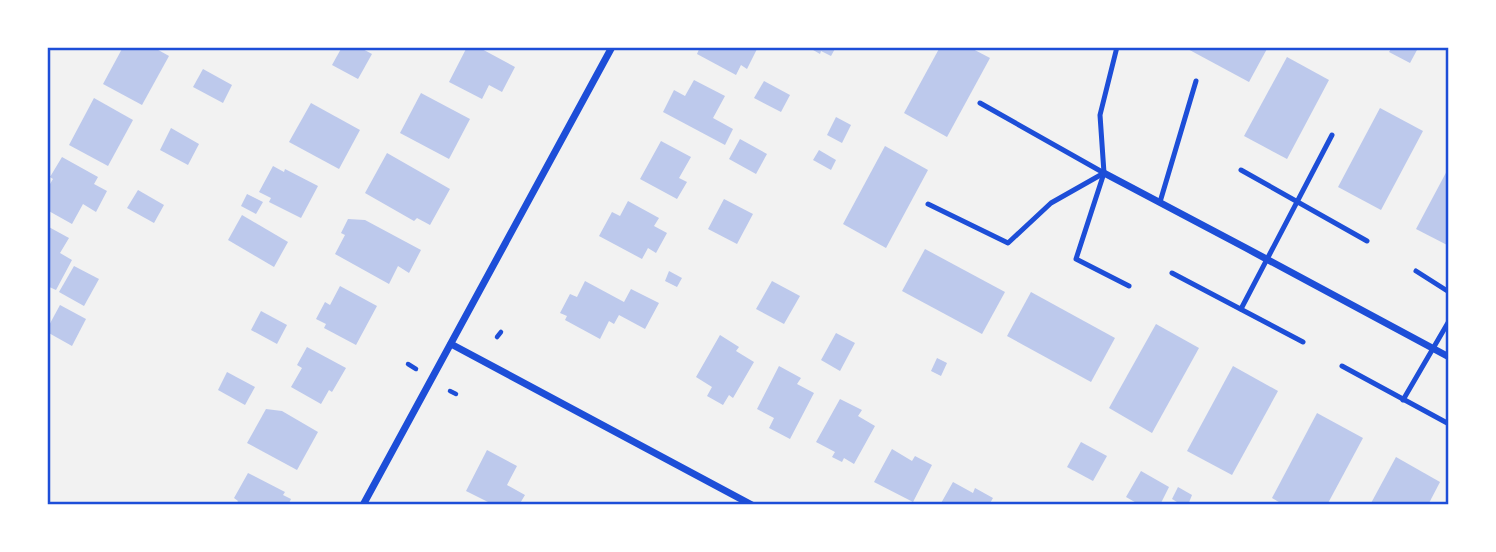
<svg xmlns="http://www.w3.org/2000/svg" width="1496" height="552" viewBox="0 0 1496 552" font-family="'Exo 2',sans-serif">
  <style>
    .building { fill: #bdc9ec }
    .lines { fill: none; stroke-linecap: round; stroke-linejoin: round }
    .path { stroke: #1d4ed8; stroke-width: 4.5 }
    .service { stroke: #1d4ed8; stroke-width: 5 }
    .minor { stroke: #1d4ed8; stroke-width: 7 }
    .neatline { fill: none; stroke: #1d4ed8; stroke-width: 2.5 }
  </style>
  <rect width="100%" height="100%" fill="#f2f2f2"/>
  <g class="building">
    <path d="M123 47H153L169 56 142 105 103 84Z"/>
    <path d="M342 47H359L372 54 358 79 332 65Z"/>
    <path d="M467 47H478L515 67 502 92 489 85 482 99 449 82Z"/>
    <path d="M700 47H752L757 49 747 69 741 65 736 75 697 54Z"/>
    <path d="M808 47H836L831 56 821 51 820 54Z"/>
    <path d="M940 47H969L990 58 947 137 904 113Z"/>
    <path d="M1184 47H1268L1249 82Z"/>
    <path d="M1392 47H1411L1417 50 1410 63 1389 52Z"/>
    <path d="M1287 57 1329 80 1287 159 1244 136Z"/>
    <path d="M203 69 232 85 223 103 193 87Z"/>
    <path d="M694 80 725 96 713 118 733 129 725 145 663 112 674 90 685 96Z"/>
    <path d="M764 81 790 95 781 112 754 98Z"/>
    <path d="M421 93 470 119 449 159 400 133Z"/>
    <path d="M94 98 133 120 108 166 69 145Z"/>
    <path d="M311 103 360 130 339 169 289 142Z"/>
    <path d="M1380 108 1423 131 1381 210 1338 187Z"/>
    <path d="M836 117 851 125 842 143 827 135Z"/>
    <path d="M171 128 199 144 188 165 160 150Z"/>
    <path d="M740 139 767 154 756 174 729 159Z"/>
    <path d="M661 141 691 157 679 178 687 182 677 199 640 179Z"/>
    <path d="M885 146 928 170 886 248 843 224Z"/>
    <path d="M819 150 836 160 831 170 813 160Z"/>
    <path d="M387 153 450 189 430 225 417 218 414 221 365 193Z"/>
    <path d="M62 157 98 177 94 184 107 191 96 212 83 204 72 224 47 210V189L53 179 50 177Z"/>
    <path d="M273 166 284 172 285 169 318 186 301 218 269 202 271 198 259 192Z"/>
    <path d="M1449 167V246L1416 229Z"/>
    <path d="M138 190 164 205 154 223 127 208Z"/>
    <path d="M247 194 263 202 256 214 241 206Z"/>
    <path d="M724 199 753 214 737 244 708 229Z"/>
    <path d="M628 201 659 218 654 226 667 233 656 253 648 248 642 259 599 236 612 212 620 216Z"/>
    <path d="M242 215 288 242 274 267 228 240Z"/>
    <path d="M348 219 365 220 421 250 409 273 398 266 389 284 335 254 345 235 341 233Z"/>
    <path d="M47 226 69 238 60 253 72 260 56 290 47 286Z"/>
    <path d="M925 249 1005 292 982 334 902 291Z"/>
    <path d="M74 266 99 279 84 306 59 292Z"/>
    <path d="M669 271 682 278 677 287 665 281Z"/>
    <path d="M585 281 624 302 631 289 659 303 645 329 619 315 614 324 609 321 600 339 565 320 567 316 560 313 570 294 577 297Z"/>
    <path d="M772 281 800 296 784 324 756 309Z"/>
    <path d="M340 286 377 306 356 345 324 328 326 324 316 319 325 302 330 305Z"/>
    <path d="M1031 292 1115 338 1091 382 1007 336Z"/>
    <path d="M60 305 86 319 72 346 47 332V329Z"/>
    <path d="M261 311 287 325 277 344 251 330Z"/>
    <path d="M1156 324 1199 348 1152 433 1109 408Z"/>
    <path d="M836 333 855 343 840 371 821 360Z"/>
    <path d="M720 335 739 347 736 351 754 362 733 398 729 395 723 405 707 396 712 387 696 377Z"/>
    <path d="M307 347 346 368 332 392 329 390 321 404 291 387 302 368 297 365Z"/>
    <path d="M937 358 947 363 941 376 931 371Z"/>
    <path d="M779 366 801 378 797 384 814 393 790 439 769 428 774 418 757 409Z"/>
    <path d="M1233 366 1278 391 1232 475 1187 451Z"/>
    <path d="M227 372 255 387 245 405 218 390Z"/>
    <path d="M840 399 862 410 858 416 875 426 854 464 844 458 842 462 832 457 835 452 816 442Z"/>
    <path d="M266 409 282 411 318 432 297 470 247 443Z"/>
    <path d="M1317 413 1363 438 1327 505H1284L1272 498Z"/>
    <path d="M1081 442 1107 456 1093 481 1067 467Z"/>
    <path d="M892 449 912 461 915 456 932 465 913 502 874 482Z"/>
    <path d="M487 450 517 466 507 485 525 495 519 505H494L466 491Z"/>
    <path d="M1396 457 1440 482 1428 505H1370Z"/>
    <path d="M1141 471 1169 487 1160 505H1140L1126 497Z"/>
    <path d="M248 473 285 492 283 495 291 499 288 505H236L238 501 234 498Z"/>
    <path d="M953 482 973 493 975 488 993 498 989 505H940Z"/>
    <path d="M1178 487 1192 495 1188 505H1182L1172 499Z"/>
  </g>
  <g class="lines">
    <g class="path">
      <path d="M497 337 501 332"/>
      <path d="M408 364 416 369"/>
      <path d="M450 391 456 394"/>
    </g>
    <g class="service">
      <path d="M1117 47 1100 115 1104 173 1076 259 1129 286"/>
      <path d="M980 103 1104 173"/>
      <path d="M1241 170 1367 241"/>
      <path d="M1160 202 1196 81"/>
      <path d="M928 204 1008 243 1051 203 1104 173"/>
      <path d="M1416 271 1449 292"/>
      <path d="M1172 273 1303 342"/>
      <path d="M1241 309 1332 135"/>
      <path d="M1342 366 1449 424"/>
      <path d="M1403 400 1449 321"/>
    </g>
    <g class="minor">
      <path d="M1104 173 1246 248 1449 357"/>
      <path d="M451 344 752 505"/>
      <path d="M363 505 612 47"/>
    </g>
  </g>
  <rect width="1496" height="552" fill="none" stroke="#ffffff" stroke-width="98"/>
  <rect x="49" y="49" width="1398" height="454" class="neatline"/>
</svg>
